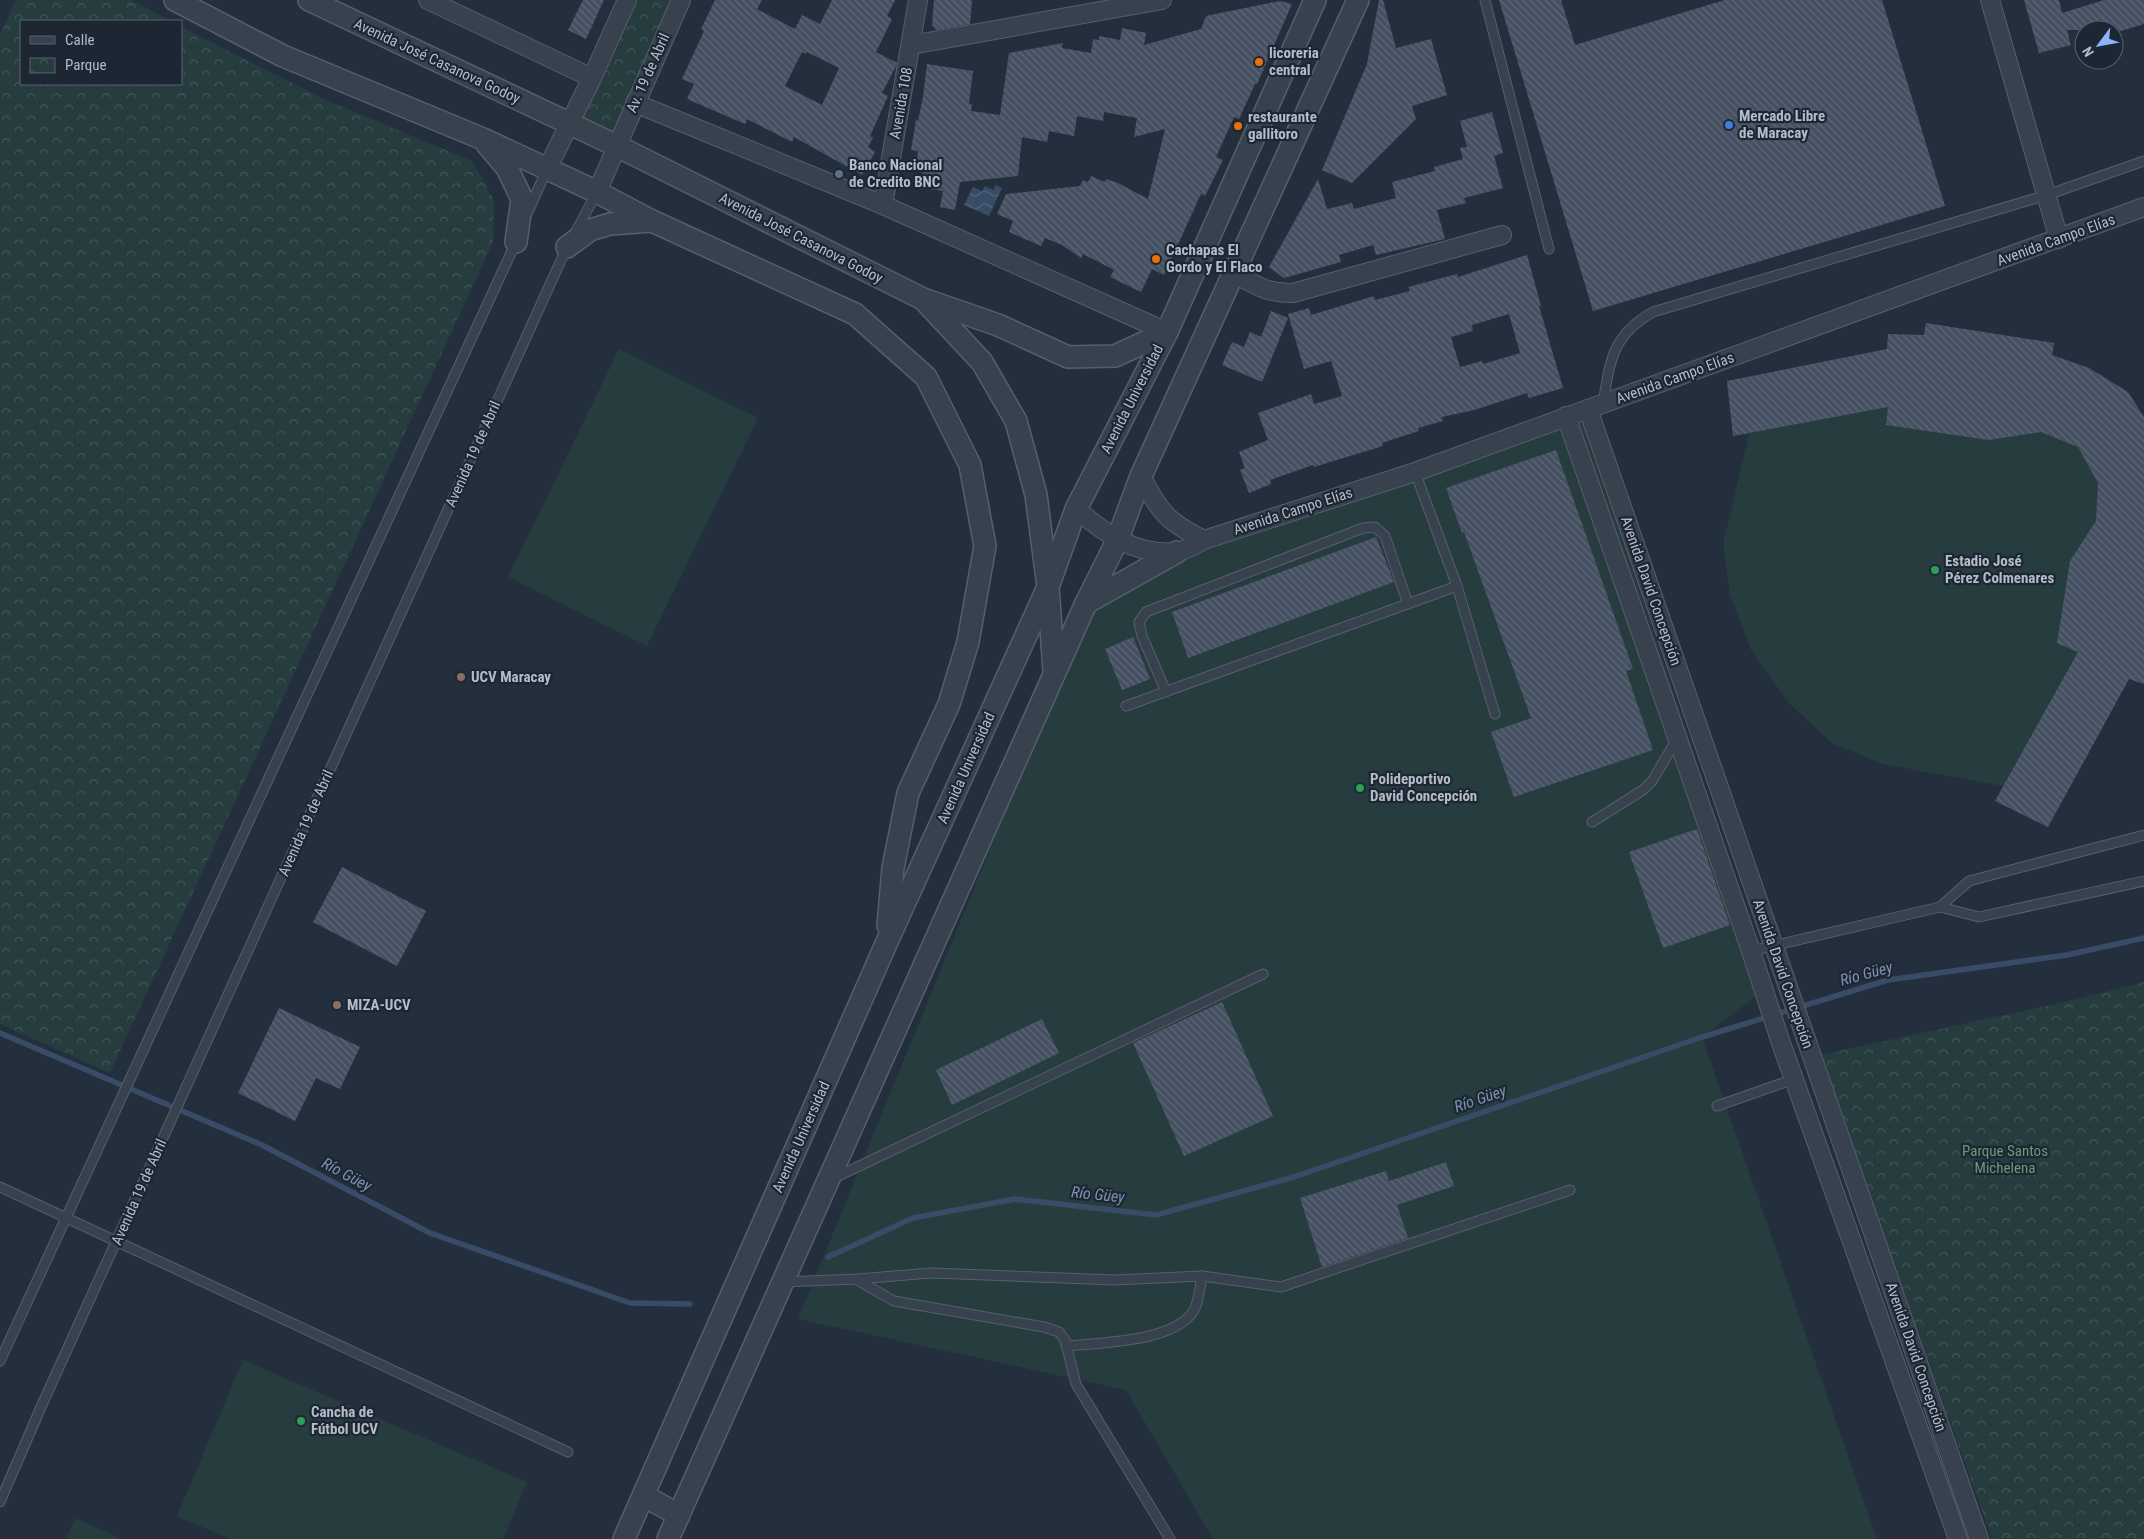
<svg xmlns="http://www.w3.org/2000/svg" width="2144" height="1539" viewBox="0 0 2144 1539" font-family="'Roboto Condensed',sans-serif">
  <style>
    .park { fill: url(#park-crowns) }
    .pitch { fill: #263c3f }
    .water { fill: url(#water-waves) }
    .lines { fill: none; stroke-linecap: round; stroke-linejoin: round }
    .stream { stroke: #394c67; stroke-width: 5.5 }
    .building { fill: url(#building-back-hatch); fill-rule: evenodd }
    .service-casing { stroke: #565f6c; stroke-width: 11 }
    .minor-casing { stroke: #565f6c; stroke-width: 20 }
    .tertiary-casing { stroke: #565f6c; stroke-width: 24 }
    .service { stroke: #38414e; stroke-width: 9 }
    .minor { stroke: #38414e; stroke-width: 18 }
    .tertiary { stroke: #38414e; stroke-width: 21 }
    .food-dot { fill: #e8710a; stroke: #1d2633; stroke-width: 2 }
    .shop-dot { fill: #3f7fe0; stroke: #1d2633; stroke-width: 2 }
    .service-dot { fill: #5c6f8a; stroke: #1d2633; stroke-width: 2 }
    .leisure-dot { fill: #2e9e5b; stroke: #1d2633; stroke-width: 2 }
    .education-dot { fill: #8d6e63; stroke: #1d2633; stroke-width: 2 }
    .labels { text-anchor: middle; stroke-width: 4.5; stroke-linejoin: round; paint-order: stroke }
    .poi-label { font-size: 15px; font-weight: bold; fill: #b4bcc9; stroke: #1d2633; text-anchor: start }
    .street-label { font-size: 15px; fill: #b4bcc9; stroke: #1d2633 }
    .park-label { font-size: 15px; fill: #6b9a76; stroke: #1d2633 }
    .water-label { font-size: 16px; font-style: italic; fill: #7c92b1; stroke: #1d2633 }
  </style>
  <defs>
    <pattern id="park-crowns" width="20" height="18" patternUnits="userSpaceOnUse" patternTransform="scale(1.25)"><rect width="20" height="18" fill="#263c3f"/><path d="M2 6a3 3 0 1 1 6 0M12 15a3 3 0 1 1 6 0" fill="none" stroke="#435659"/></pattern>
    <pattern id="water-waves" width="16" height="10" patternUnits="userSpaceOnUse" patternTransform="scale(1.25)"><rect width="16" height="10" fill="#394c67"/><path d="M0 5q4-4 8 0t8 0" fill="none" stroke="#53647b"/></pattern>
    <pattern id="building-back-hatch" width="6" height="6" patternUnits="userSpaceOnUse" patternTransform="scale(1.25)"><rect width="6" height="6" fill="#455162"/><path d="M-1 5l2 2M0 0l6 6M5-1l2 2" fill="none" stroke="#5d6877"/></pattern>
  </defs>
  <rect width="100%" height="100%" fill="#242f3e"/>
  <g class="park">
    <path d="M16 0H131L171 21H21V84H181V27L326 100 472 161 494 200 493 242 110 1073 0 1024V35Z"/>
    <path d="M634 0H675L613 136 578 121Z"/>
    <path d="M2144 982V1539H1992L1820 1055 2069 1001Z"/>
  </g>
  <g class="pitch">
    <path d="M1926 323 2055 343 2052 355 2089 368 2128 392 2129 679 2048 827 1995 801 2003 786 1883 764 1832 743 1788 702 1751 650 1730 595 1723 544 1749 434 1733 436 1727 381 1887 349 1888 334 1924 335Z"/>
    <path d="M619 349 758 418 647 646 508 577Z"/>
    <path d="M1582 416 1771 985 1702 1037 1877 1539H1213L1126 1390 798 1319 1096 590Z"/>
    <path d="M243 1360 527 1482 503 1539H230L177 1516Z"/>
    <path d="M75 1518 122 1539H66Z"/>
  </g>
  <path class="water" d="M996 185 1002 188 989 216 964 205 973 187 982 191 985 186 993 190Z"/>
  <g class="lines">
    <g class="stream">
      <path d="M0 1033 262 1145 430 1233 630 1303 690 1304"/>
      <path d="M828 1257 913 1218 1015 1199 1156 1215 1294 1177 1702 1037 1888 980 2067 955 2144 938"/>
    </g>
  </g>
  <g class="building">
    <path d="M583 0H604L586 39 568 30Z"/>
    <path d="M715 0H762L757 9 795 29 802 15 820 24 832 0H895L887 16 892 19 876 52 897 63 896 66 882 93 888 96 870 136 873 138 868 147 875 152 862 175 794 137 792 142 747 119 745 124 687 99 694 84 682 79 704 31 701 29ZM802 52 806 54 807 52 839 68 822 105 785 86Z"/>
    <path d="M934 0H972L970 24 937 30 932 25Z"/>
    <path d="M1379 0H1383L1396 48 1431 39 1447 95 1412 106 1416 119 1352 183 1322 170 1367 64Z"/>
    <path d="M1499 0H1561L1575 45 1725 0H1882L1945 206 1593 311Z"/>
    <path d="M2024 0H2059L2062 13 2104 0H2144V24L2114 33V30H2067L2071 45 2039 53Z"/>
    <path d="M1280 1 1292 4 1257 84H1255L1239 119 1234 117 1216 157 1223 160 1205 196 1201 194 1164 275 1152 269 1141 292 1110 277 1114 270 1083 254 1081 258 1062 245 1045 238 1041 246 1009 232 1013 221 997 214 1006 194 1080 186 1083 180 1088 182 1091 176 1105 182 1106 179 1118 183 1148 199 1165 129 1134 137 1137 118 1104 112 1103 121 1077 116 1074 136 1049 131 1047 142 1022 137 1018 176 960 182 955 210 940 207 943 191 920 187 924 167 916 165 918 151 911 150 916 120 918 121 923 97 927 64 973 71 969 104H972L971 111 1000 115 1009 53 1063 43 1062 48 1091 53 1093 39 1099 40V36L1120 40 1122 28 1146 33 1144 45 1201 29 1206 16Z"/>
    <path d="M1492 112 1503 153 1494 156 1503 188 1464 198 1466 203 1437 210 1445 239 1376 255 1373 245 1339 255 1341 262 1284 278 1269 267 1318 179 1327 209 1352 203 1354 209 1396 198 1392 182 1435 171 1434 167 1463 159 1460 148 1467 147 1460 121Z"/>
    <path d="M1527 255 1541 306H1539L1563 388 1529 398 1527 393 1474 410 1442 417 1443 421 1418 428 1419 431 1382 443 1383 446 1314 467 1313 465 1270 480 1271 484 1249 493 1240 470 1245 468 1239 452 1268 440 1258 413 1311 394 1314 404 1342 396 1331 361 1304 369 1288 314 1309 308 1311 315 1374 296 1375 300 1410 291 1408 287 1457 274 1458 277ZM1509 314 1520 353 1483 364 1482 361 1460 367 1451 337 1473 331 1472 325Z"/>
    <path d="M1271 311 1288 318 1262 382 1222 365 1232 342 1244 347 1250 332 1261 337Z"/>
    <path d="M1926 323 2054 343 2052 355 2089 368 2128 392 2144 417V684L2129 679 2048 827 1995 801 2078 652 2057 643 2070 561 2096 521 2098 483 2078 447 2041 432 1989 440 1886 425 1888 407 1733 436 1727 381 1887 349 1888 334 1924 335Z"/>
    <path d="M1556 450 1633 669 1626 671 1653 750 1514 797 1491 732 1531 718 1464 532 1462 533 1446 488Z"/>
    <path d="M1376 537 1394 582 1188 658 1172 612Z"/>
    <path d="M1133 637 1150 679 1122 690 1105 649Z"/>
    <path d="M1697 829 1730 925 1663 948 1629 852Z"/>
    <path d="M342 867 426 911 397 966 313 922Z"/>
    <path d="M1222 1002 1273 1116 1184 1156 1133 1043Z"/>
    <path d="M279 1008 360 1047 340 1089 316 1078 295 1121 238 1093Z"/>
    <path d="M1042 1019 1059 1053 952 1105 936 1070Z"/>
    <path d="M1446 1162 1454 1186 1397 1205 1408 1238 1322 1267 1300 1198 1386 1171 1389 1181Z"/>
  </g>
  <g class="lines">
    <g class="service-casing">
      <g id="service">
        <path d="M1485 0 1549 249"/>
        <path d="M528 212 547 169"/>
        <path d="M575 233 597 192"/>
        <path d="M1603 404C1610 361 1612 335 1653 312L2047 195 2144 161"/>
        <path d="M1415 472 1457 586 1495 714"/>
        <path d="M1166 692 1142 636 1139 622 1146 612 1363 528 1375 527 1385 536 1408 604"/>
        <path d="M1126 706 1457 586"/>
        <path d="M1592 822 1643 790 1652 781 1677 739"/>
        <path d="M1940 907 1969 881 2144 835"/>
        <path d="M1751 951 1940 907 1979 917 2144 881"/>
        <path d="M1717 1106 1794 1079"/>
        <path d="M832 1179 1263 974"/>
        <path d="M0 1187 568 1452"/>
        <path d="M857 1280 894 1301 1044 1327 1059 1332 1065 1340 1076 1384 1170 1539"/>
        <path d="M783 1282 857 1279 931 1273 1114 1280 1202 1276 1281 1287 1570 1190"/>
        <path d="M1066 1346C1099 1343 1176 1342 1194 1310 1199 1301 1200 1286 1202 1276"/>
        <path d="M0 1361 516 242"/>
        <path d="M0 1502 41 1407 567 247"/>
      </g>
    </g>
    <g class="minor-casing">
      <g id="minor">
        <path d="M428 0 592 78"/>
        <path d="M1990 0 2059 239"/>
        <path d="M911 45 1162 0"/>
        <path d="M635 103 883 205 1167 332"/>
        <path d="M547 169 592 78 627 0"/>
        <path d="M597 192 681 0"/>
        <path d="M883 205 918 0"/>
        <path d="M1232 272C1253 284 1268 294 1293 293L1502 235"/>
        <path d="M1588 409 1979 1539"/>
        <path d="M1566 416 1751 951 1781 1043 1958 1539"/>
        <path d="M1141 476C1160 512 1166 521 1204 540"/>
        <path d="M1076 509C1104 533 1136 556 1176 552 1185 551 1196 544 1204 540L1415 472 2144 207"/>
      </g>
    </g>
    <g class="tertiary-casing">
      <g id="tertiary">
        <path d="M175 0 283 56 483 139 597 192 652 221 855 314 926 377 970 465 985 546 968 642 949 704 908 793 893 868 888 926"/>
        <path d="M309 0 617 146 923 299 982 362 1016 421 1036 495 1048 587 1054 671"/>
        <path d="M486 143 507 168 522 199 516 242"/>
        <path d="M567 247 590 230 610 224 652 221"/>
        <path d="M926 300 998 325 1068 357 1115 356 1167 332"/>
        <path d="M1086 603 1177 552"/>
        <path d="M644 1496 679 1515"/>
        <path d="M624 1539 886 944 1048 587 1076 509 1167 332 1315 0"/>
        <path d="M668 1539 1086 603 1117 541 1141 476 1358 0"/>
      </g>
    </g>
    <use href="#service" class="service"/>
    <use href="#minor" class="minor"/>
    <use href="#tertiary" class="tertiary"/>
  </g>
  <g class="food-dot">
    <circle cx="1259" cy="62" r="5"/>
    <circle cx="1238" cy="126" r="5"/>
    <circle cx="1156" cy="259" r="5"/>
  </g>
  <circle class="shop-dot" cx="1729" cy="125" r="5"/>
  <circle class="service-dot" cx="839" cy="174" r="5"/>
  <g class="leisure-dot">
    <circle cx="1935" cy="570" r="5"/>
    <circle cx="1360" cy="788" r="5"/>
    <circle cx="301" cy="1421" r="5"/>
  </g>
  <g class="education-dot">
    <circle cx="461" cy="677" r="5"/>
    <circle cx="337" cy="1005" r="5"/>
  </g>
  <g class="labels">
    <g class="poi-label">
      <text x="1269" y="58">licoreria<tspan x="1269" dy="17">central</tspan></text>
      <text x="1739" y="121">Mercado Libre<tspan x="1739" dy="17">de Maracay</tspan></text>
      <text x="1248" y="122">restaurante<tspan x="1248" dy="17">gallitoro</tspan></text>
      <text x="849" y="170">Banco Nacional<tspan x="849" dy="17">de Credito BNC</tspan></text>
      <text x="1166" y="255">Cachapas El<tspan x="1166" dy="17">Gordo y El Flaco</tspan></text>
      <text x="1945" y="566">Estadio José<tspan x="1945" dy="17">Pérez Colmenares</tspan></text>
      <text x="471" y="682">UCV Maracay</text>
      <text x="1370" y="784">Polideportivo<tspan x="1370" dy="17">David Concepción</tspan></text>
      <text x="347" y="1010">MIZA-UCV</text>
      <text x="311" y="1417">Cancha de<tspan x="311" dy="17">Fútbol UCV</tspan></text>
    </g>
    <g class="street-label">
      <text transform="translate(437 61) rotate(25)" y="5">Avenida José Casanova Godoy</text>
      <text transform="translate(648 73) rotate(-66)" y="5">Av. 19 de Abril</text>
      <text transform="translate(901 103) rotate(-80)" y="5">Avenida 108</text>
      <text transform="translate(801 238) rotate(27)" y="5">Avenida José Casanova Godoy</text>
      <text transform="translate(2056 240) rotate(-20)" y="5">Avenida Campo Elías</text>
      <text transform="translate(1675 378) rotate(-20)" y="5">Avenida Campo Elías</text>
      <text transform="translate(1132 399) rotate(-63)" y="5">Avenida Universidad</text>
      <text transform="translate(473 454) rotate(-66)" y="5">Avenida 19 de Abril</text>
      <text transform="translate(1293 511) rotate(-18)" y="5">Avenida Campo Elías</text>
      <text transform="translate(1651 591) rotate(71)" y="5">Avenida David Concepción</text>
      <text transform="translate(966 768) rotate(-66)" y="5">Avenida Universidad</text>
      <text transform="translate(306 823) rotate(-66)" y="5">Avenida 19 de Abril</text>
      <text transform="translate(1783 974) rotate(71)" y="5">Avenida David Concepción</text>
      <text transform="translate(801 1137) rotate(-66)" y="5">Avenida Universidad</text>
      <text transform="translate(139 1192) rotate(-66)" y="5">Avenida 19 de Abril</text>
      <text transform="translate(1916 1357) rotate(71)" y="5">Avenida David Concepción</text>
    </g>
    <g class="park-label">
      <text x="2005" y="1156">Parque Santos<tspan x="2005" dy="17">Michelena</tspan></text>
    </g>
    <g class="water-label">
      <text transform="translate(1866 973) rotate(-15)" y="6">Río Güey</text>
      <text transform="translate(1480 1098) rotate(-19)" y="6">Río Güey</text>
      <text transform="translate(347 1174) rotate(28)" y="6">Río Güey</text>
      <text transform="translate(1098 1194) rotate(6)" y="6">Río Güey</text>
    </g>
  </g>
  <rect x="20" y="20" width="162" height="65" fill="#1d2633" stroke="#59626f"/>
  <rect x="30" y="36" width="25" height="8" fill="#38414e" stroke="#59626f"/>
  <text x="65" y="45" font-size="15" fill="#b4bcc9">Calle</text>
  <rect x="30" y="58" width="25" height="15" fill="url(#park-crowns)" stroke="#59626f"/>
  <text x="65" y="70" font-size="15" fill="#b4bcc9">Parque</text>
  <g transform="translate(2099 45) rotate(238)"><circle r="24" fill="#1d2633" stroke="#59626f"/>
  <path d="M0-4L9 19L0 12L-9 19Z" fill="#8ab4f8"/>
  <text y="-8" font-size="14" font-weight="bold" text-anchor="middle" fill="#b4bcc9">N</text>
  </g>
</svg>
